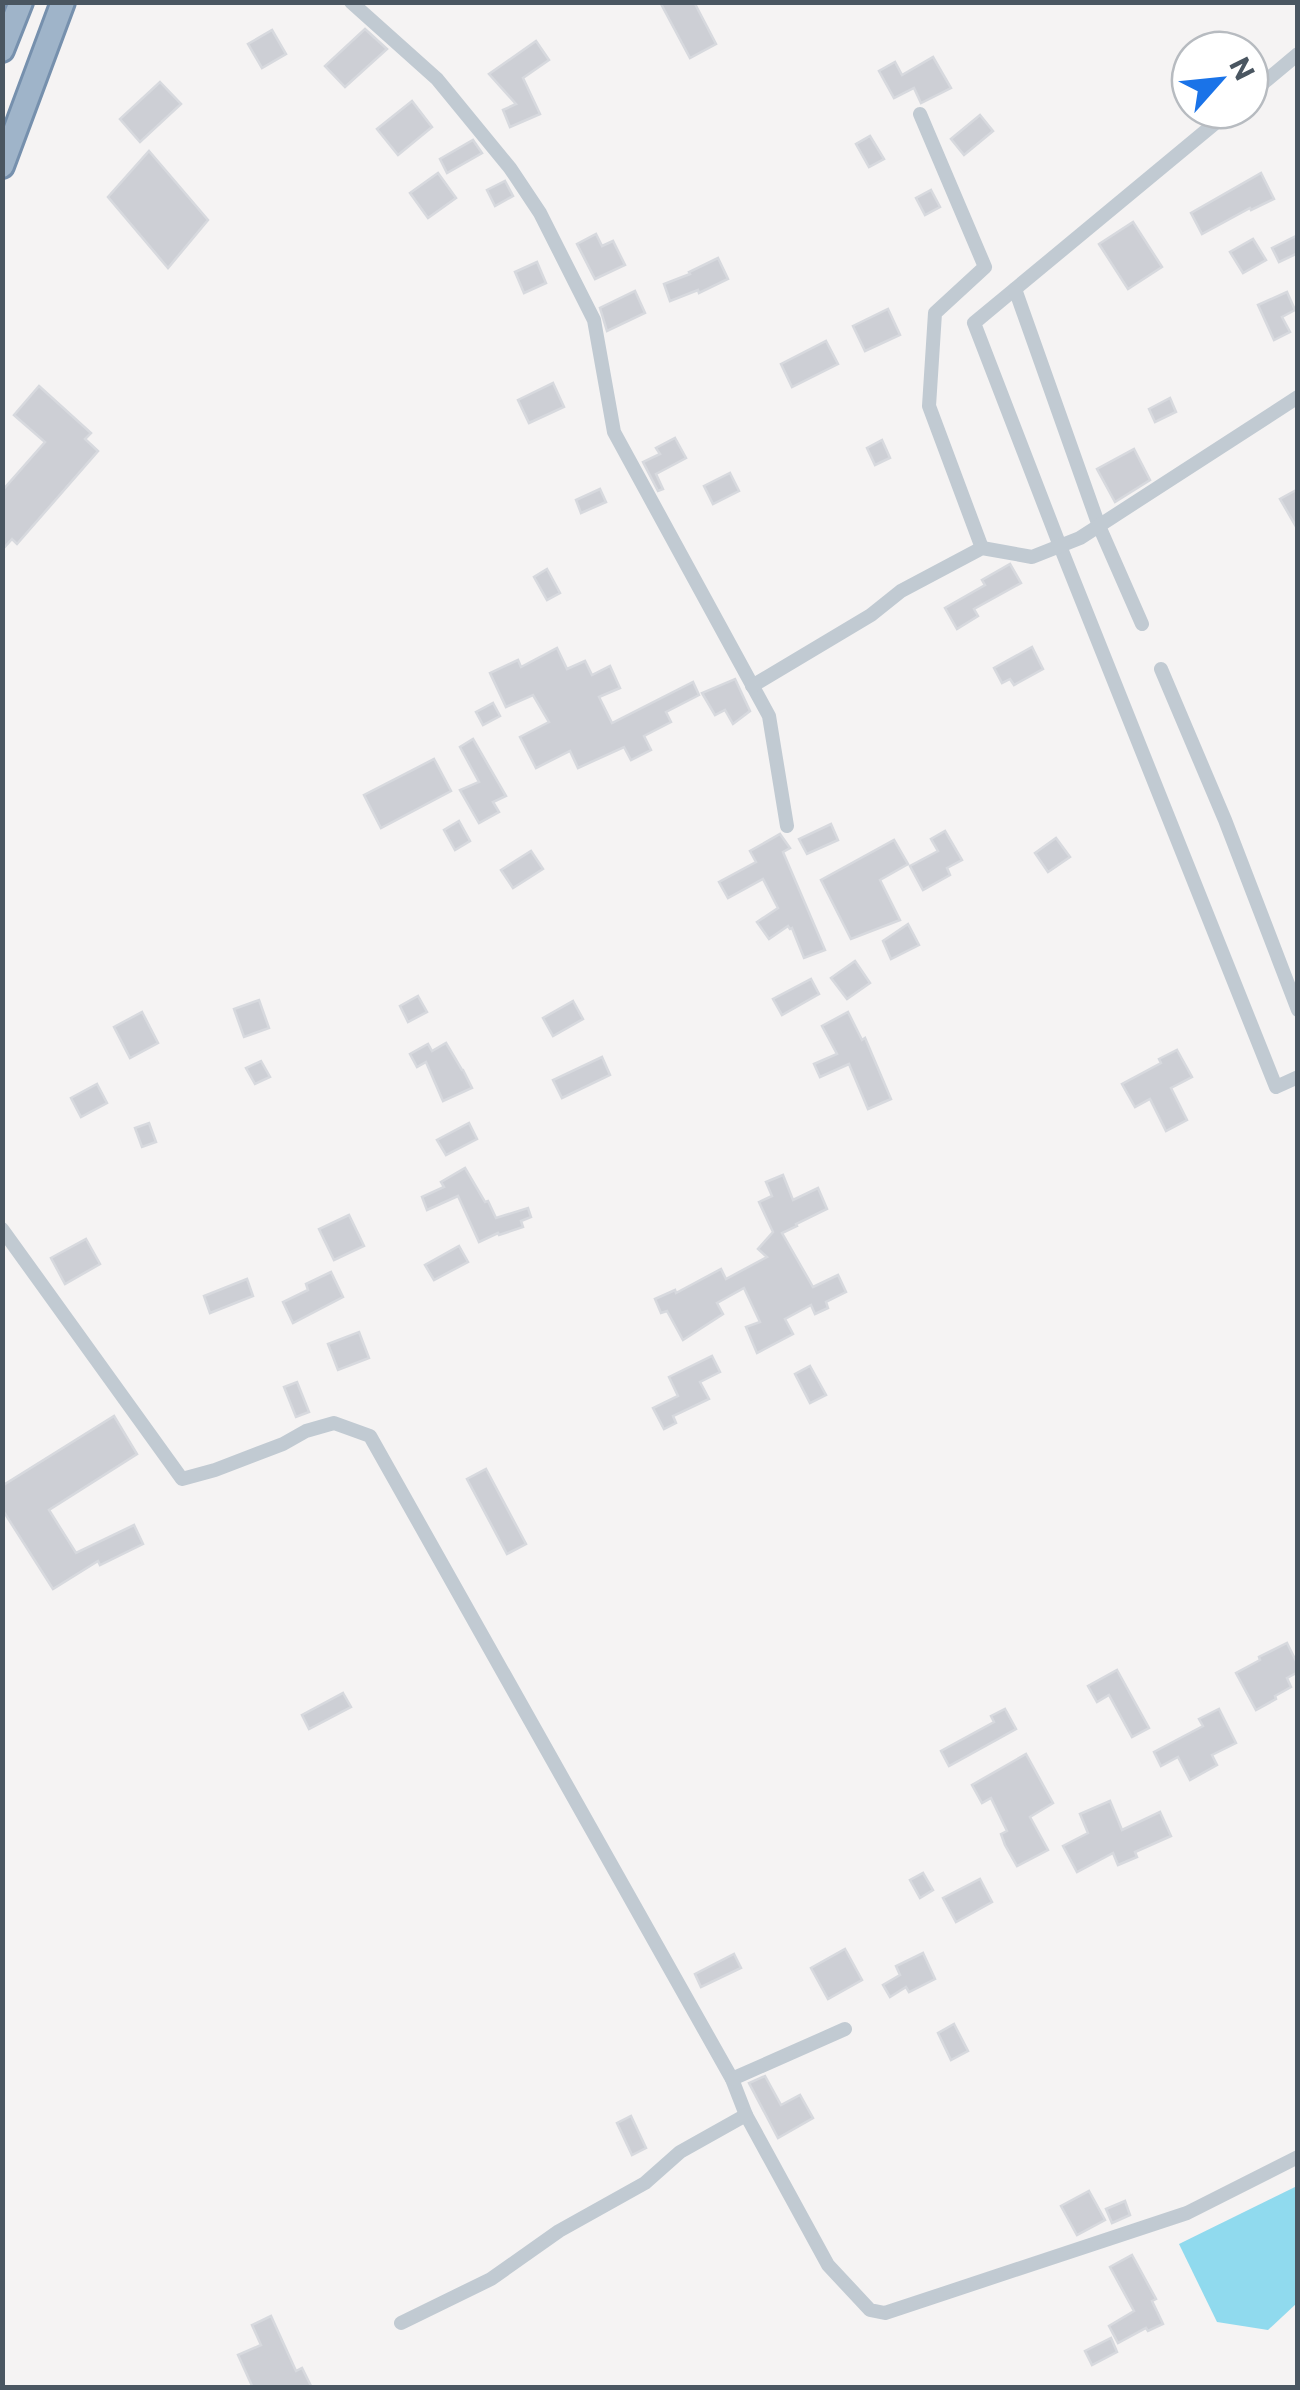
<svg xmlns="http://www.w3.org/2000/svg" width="1300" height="2390" viewBox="0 0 1300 2390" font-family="Commissioner,sans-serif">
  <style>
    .water { fill: #90daee }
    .building { fill: #cdcfd5; stroke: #d7d9de; stroke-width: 2.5 }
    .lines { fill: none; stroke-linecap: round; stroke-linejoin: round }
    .trunk-casing { stroke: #7690ad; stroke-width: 28 }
    .minor { stroke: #c1cad2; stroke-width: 14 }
    .trunk { stroke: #9fb4c9; stroke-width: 22 }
  </style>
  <rect width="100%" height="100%" fill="#f5f3f3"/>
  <path class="water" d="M1297 2186V2303L1268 2330 1217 2322 1179 2244Z"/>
  <g class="building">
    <path d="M660 2H694L716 44 690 58Z"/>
    <path d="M365 29 387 49 345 87 325 66Z"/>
    <path d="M272 30 286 54 262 68 248 44Z"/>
    <path d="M536 41 549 60 523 78 540 114 510 127 503 110 516 104 489 74Z"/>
    <path d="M933 57 951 88 921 103 914 88 894 98 879 71 895 62 902 75Z"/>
    <path d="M160 82 181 104 140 142 120 119Z"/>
    <path d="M412 101 432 127 398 155 377 129Z"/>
    <path d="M980 115 993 131 964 155 951 139Z"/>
    <path d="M870 136 884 159 869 167 856 144Z"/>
    <path d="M473 140 482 153 447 173 440 159Z"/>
    <path d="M149 151 208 220 168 268 108 197Z"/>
    <path d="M438 173 456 198 428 218 410 193Z"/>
    <path d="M1261 173 1274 199 1251 210 1250 208 1202 234 1191 213Z"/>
    <path d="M505 181 513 196 495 206 487 190Z"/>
    <path d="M931 190 940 207 925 215 916 198Z"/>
    <path d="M1133 222 1162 267 1128 289 1099 244Z"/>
    <path d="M596 234 602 246 613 241 625 265 595 279 577 244Z"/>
    <path d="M1298 235V253L1279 262 1272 248Z"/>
    <path d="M1253 239 1266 260 1243 273 1230 252Z"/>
    <path d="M718 258 728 279 699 293 698 290 670 301 664 284 690 274 689 272Z"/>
    <path d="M537 262 546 283 524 293 515 272Z"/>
    <path d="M635 291 645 313 607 331 600 308Z"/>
    <path d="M1287 292 1295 310 1282 317 1290 332 1274 340 1258 305Z"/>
    <path d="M888 309 900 335 865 351 853 326Z"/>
    <path d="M826 341 838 364 792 387 781 364Z"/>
    <path d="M553 383 564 407 529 423 518 400Z"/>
    <path d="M39 386 91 433 85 439 98 451 17 544 12 539 2 550V491L45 442 14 415Z"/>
    <path d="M1170 398 1176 412 1155 422 1149 409Z"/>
    <path d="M675 438 686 458 656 474 663 489 658 491 643 462 660 454 656 448Z"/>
    <path d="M882 440 890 458 875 465 867 448Z"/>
    <path d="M1134 449 1150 480 1115 502 1097 469Z"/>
    <path d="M730 473 739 491 713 504 704 486Z"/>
    <path d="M600 489 606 502 581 513 576 500Z"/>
    <path d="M1298 489V530L1280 499Z"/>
    <path d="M1010 564 1021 583 974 609 978 616 957 629 945 608 985 585 982 580Z"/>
    <path d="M547 569 560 593 547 600 534 577Z"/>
    <path d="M1032 647 1043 669 1014 685 1010 679 1002 683 994 668Z"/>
    <path d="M557 648 567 669 585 661 592 675 610 666 620 688 599 697 612 723 693 682 699 695 666 712 671 722 644 736 651 750 631 760 624 747 578 768 570 751 536 768 520 737 549 722 533 695 506 707 490 673 518 660 521 667Z"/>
    <path d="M735 679 750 711 733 724 725 710 715 715 702 693Z"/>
    <path d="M493 703 500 716 483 725 476 712Z"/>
    <path d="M473 739 506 796 493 802 499 812 479 823 460 790 479 782 460 747Z"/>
    <path d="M434 759 451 791 381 828 364 795Z"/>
    <path d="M459 821 470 841 455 850 444 830Z"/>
    <path d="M831 824 838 840 807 854 799 839Z"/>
    <path d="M945 831 962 860 947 868 950 875 923 890 910 866 938 851 931 839Z"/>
    <path d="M780 834 790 848 783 852 825 950 804 958 792 928 790 929 788 926 769 939 757 922 778 908 763 879 728 898 719 882 756 862 750 851Z"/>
    <path d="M1056 838 1070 857 1048 872 1035 853Z"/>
    <path d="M894 840 908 864 880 880 900 920 851 939 821 880Z"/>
    <path d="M531 851 543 869 513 888 501 870Z"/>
    <path d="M908 924 919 945 891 959 883 941Z"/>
    <path d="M855 961 870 983 847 999 831 978Z"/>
    <path d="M811 979 819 994 782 1015 773 999Z"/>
    <path d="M418 996 427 1012 408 1022 400 1006Z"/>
    <path d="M259 1000 269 1028 244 1037 234 1009Z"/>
    <path d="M573 1001 583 1019 553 1036 543 1018Z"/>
    <path d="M142 1012 158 1043 130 1058 114 1027Z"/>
    <path d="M848 1012 862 1040 865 1038 891 1099 868 1109 849 1064 820 1077 814 1064 837 1054 822 1026Z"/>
    <path d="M446 1043 462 1070H463L472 1088 443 1101 426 1062 417 1067 410 1054 428 1044 432 1051Z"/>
    <path d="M1177 1050 1192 1077 1171 1088 1187 1120 1166 1131 1150 1099 1135 1107 1122 1084 1161 1063 1159 1059Z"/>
    <path d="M602 1057 610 1075 562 1098 553 1080Z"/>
    <path d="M261 1061 270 1077 255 1084 246 1068Z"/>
    <path d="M97 1084 107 1103 81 1117 71 1098Z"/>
    <path d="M149 1123 156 1142 142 1147 135 1128Z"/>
    <path d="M469 1123 477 1139 446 1155 437 1140Z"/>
    <path d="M465 1168 485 1202 488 1201 496 1218 528 1208 531 1217 521 1221 523 1227 499 1235 498 1233 479 1242 458 1196 427 1210 422 1197 444 1187 441 1182Z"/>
    <path d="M783 1175 793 1200 818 1188 827 1209 796 1224 797 1226 782 1233 813 1287 838 1275 846 1292 826 1302 828 1308 815 1314 811 1305 785 1319 793 1334 757 1353 746 1327 760 1322 744 1288 717 1303 723 1314 683 1340 667 1311 661 1313 655 1299 675 1290 676 1293 721 1269 726 1279 767 1257 758 1249 773 1232 759 1202 772 1196 766 1182Z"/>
    <path d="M349 1215 364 1246 334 1260 319 1229Z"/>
    <path d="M86 1239 100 1264 65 1284 51 1258Z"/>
    <path d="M459 1246 468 1262 434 1280 425 1265Z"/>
    <path d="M331 1272 343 1297 293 1323 283 1302 308 1290 306 1284Z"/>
    <path d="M247 1279 253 1296 210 1313 204 1296Z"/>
    <path d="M359 1332 369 1358 338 1370 328 1344Z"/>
    <path d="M712 1356 720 1372 700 1382 709 1399 673 1416 676 1423 664 1429 653 1408 678 1396 669 1377Z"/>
    <path d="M810 1366 826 1395 810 1403 795 1374Z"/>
    <path d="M297 1382 309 1412 296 1417 284 1387Z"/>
    <path d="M114 1416 137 1454 49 1510 76 1553 134 1525 143 1544 100 1565 98 1561 53 1589 2 1509V1486Z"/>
    <path d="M486 1469 526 1544 507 1554 467 1479Z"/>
    <path d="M1287 1643 1298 1665V1672L1287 1678 1291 1687 1275 1696 1276 1699 1256 1710 1236 1673 1260 1660 1259 1657Z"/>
    <path d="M1117 1670 1149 1728 1132 1737 1109 1695 1097 1702 1088 1686Z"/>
    <path d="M343 1693 351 1707 309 1729 302 1715Z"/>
    <path d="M1005 1709 1016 1729 949 1766 941 1751 994 1722 991 1716Z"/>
    <path d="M1219 1709 1236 1743 1212 1755 1217 1765 1190 1780 1178 1757 1161 1766 1154 1752 1203 1726 1199 1719Z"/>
    <path d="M1026 1754 1053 1803 1030 1817 1048 1850 1017 1866 1005 1845 1001 1834 1007 1831 991 1798 982 1803 972 1785Z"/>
    <path d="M1110 1801 1122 1830 1160 1812 1171 1836 1135 1852 1137 1857 1118 1865 1113 1853 1077 1872 1063 1846 1088 1833 1080 1814Z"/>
    <path d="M923 1873 933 1890 920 1898 910 1880Z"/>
    <path d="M980 1879 992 1902 956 1922 943 1898Z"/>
    <path d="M845 1949 862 1980 828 1999 811 1968Z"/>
    <path d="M923 1953 935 1979 909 1992 906 1987 890 1997 883 1985 900 1975 896 1966Z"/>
    <path d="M734 1954 741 1968 701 1987 695 1974Z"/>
    <path d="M954 2024 968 2051 951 2060 938 2033Z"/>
    <path d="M765 2076 781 2105 800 2095 813 2118 778 2138 749 2083Z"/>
    <path d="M631 2116 646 2148 632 2155 617 2123Z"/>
    <path d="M1089 2191 1105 2220 1077 2235 1061 2206Z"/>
    <path d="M1125 2201 1130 2215 1112 2223 1106 2209Z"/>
    <path d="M1132 2255 1156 2299 1152 2301 1163 2324 1148 2331 1146 2328 1118 2343 1109 2326 1134 2311 1110 2267Z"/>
    <path d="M271 2316 296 2371 302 2368 312 2388H253L238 2355 261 2345 252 2325Z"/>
    <path d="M1111 2338 1117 2352 1092 2365 1085 2351Z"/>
  </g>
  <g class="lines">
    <g class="trunk-casing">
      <g id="trunk">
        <path d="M2 50 21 2"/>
        <path d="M2 166 63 2"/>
      </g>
    </g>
    <g class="minor">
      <path d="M351 2 437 79 510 168 540 213 594 320 614 432 769 716 787 826"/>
      <path d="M1250 94 1298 54"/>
      <path d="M1231 110 974 323 1060 546 1276 1087 1298 1077"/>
      <path d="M920 114 985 267 935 313 929 406 982 548"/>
      <path d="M1015 289 1099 526 1142 624"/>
      <path d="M1161 669 1225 820 1298 1010"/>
      <path d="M752 686 871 615 901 591 982 548 1032 557 1080 538 1298 397"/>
      <path d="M2 1229 182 1479 215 1470 283 1444 306 1431 334 1423 370 1436 732 2079 746 2115 828 2265 870 2310 885 2313 1187 2213 1298 2157"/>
      <path d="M732 2079 845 2029"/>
      <path d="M401 2323 491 2279 559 2231 645 2183 680 2152 746 2115"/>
    </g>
    <use href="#trunk" class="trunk"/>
  </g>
  <rect width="1300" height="2390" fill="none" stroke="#4a5661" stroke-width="10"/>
  <g transform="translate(1220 80) rotate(63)"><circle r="48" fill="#ffffff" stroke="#b7bbc0" stroke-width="2.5"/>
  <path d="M0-8L18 38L0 25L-18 38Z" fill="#1a73e8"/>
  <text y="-15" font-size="28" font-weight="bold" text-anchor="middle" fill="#4a5661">N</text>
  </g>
</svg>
